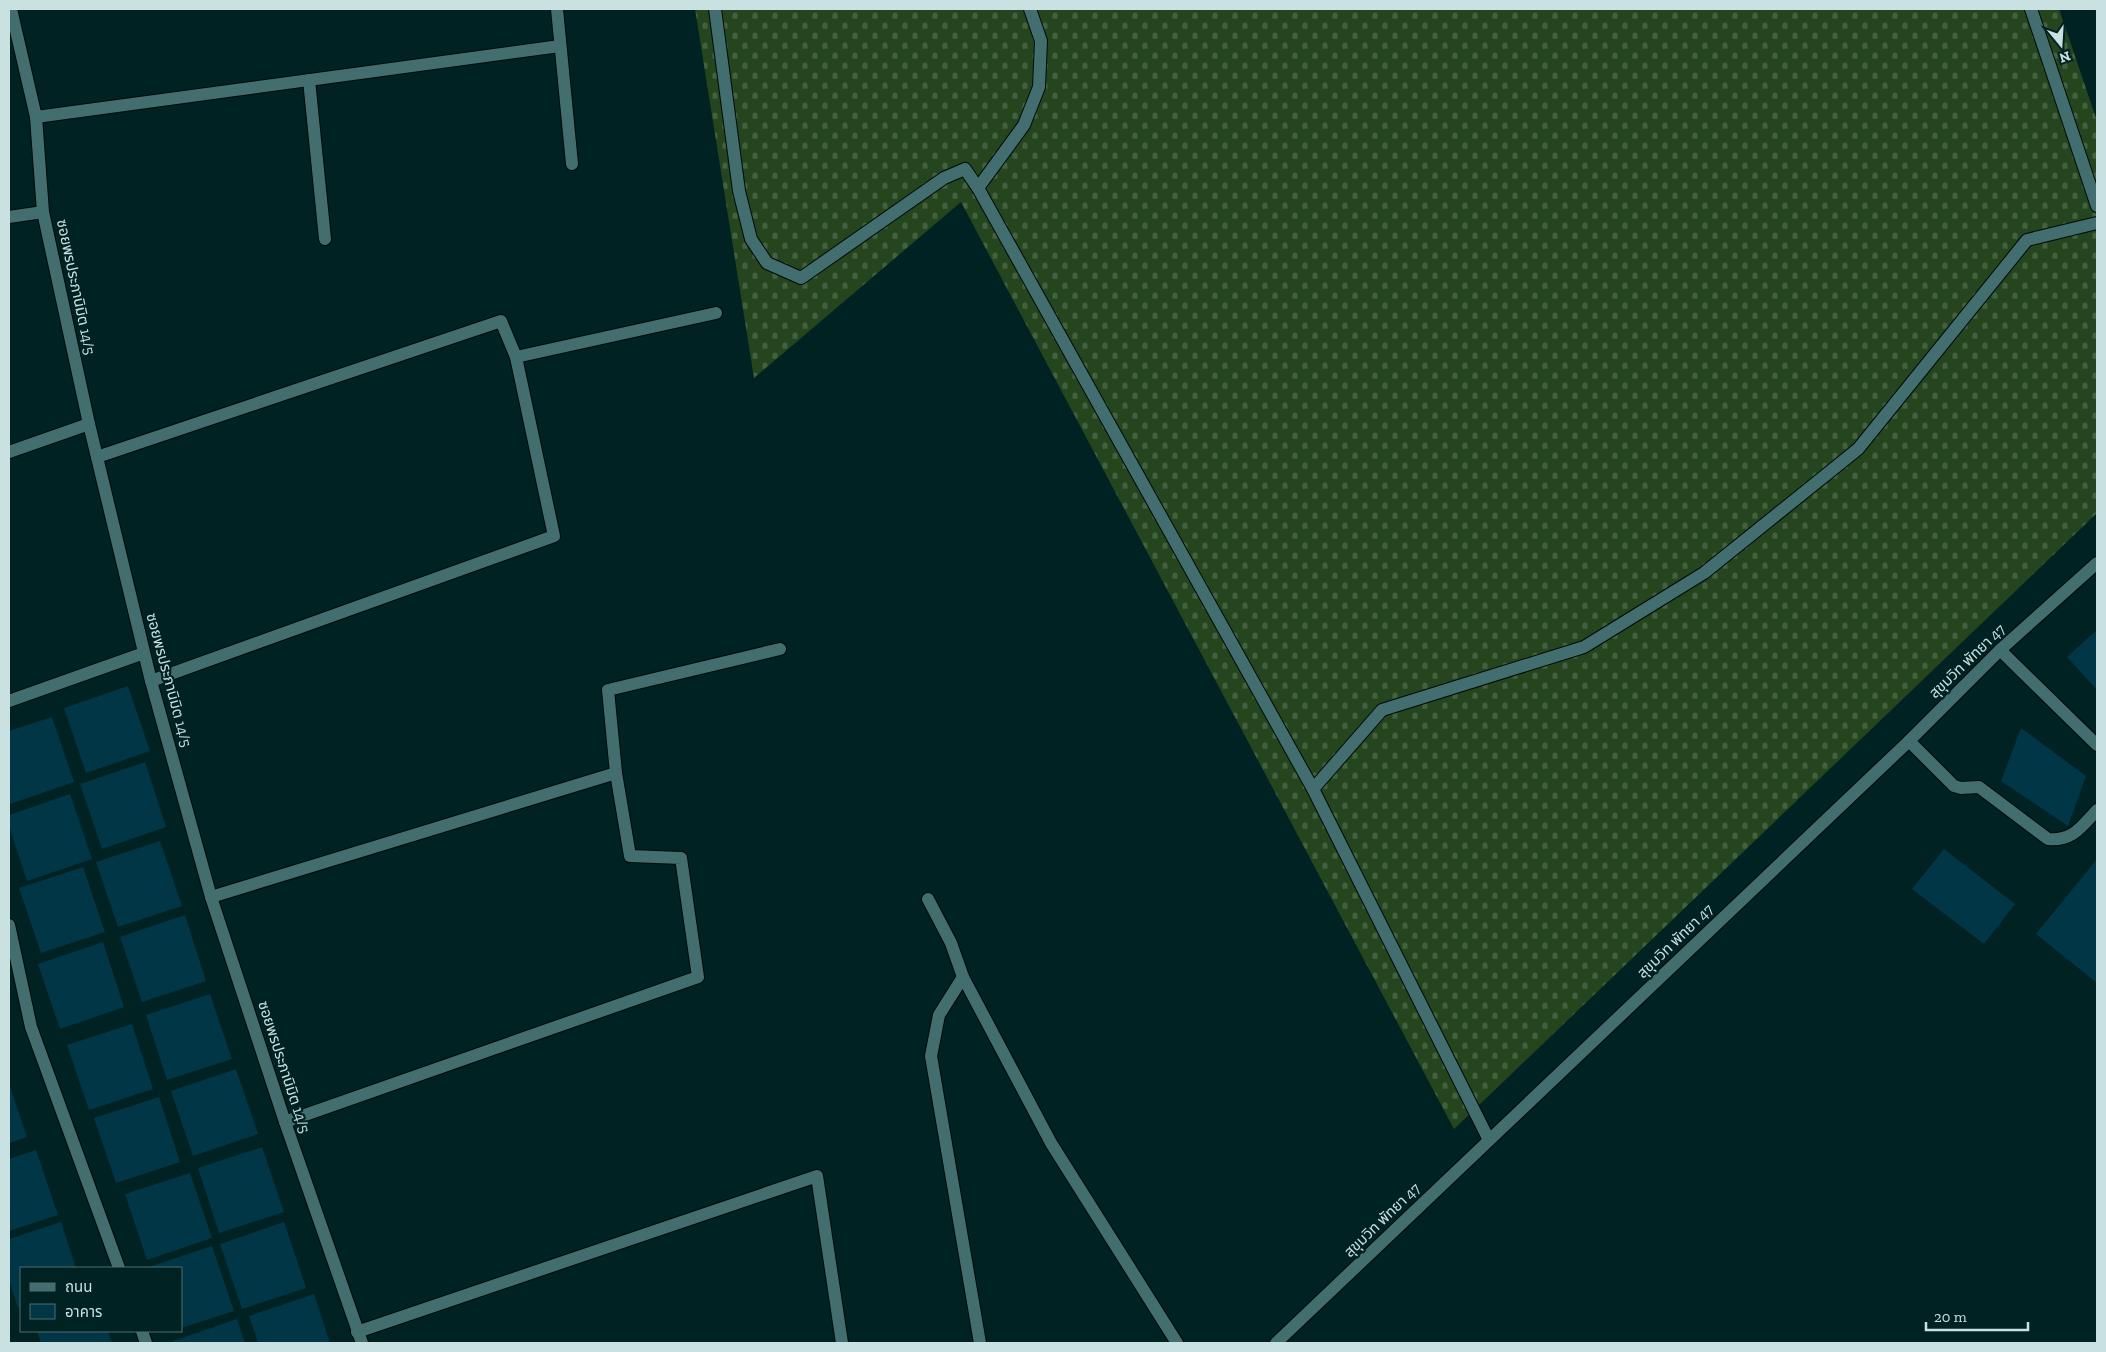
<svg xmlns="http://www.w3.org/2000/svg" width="2106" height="1352" viewBox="0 0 2106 1352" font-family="'Zilla Slab','Noto Sans Thai',serif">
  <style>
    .cemetery { fill: url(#cemetery-stones) }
    .building { fill: #013647 }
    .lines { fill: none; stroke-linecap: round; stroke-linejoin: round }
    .lane-casing { stroke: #000a0a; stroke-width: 14 }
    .street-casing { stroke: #000a0a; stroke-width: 14 }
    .secondary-casing { stroke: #000a0a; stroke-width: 14 }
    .lane { stroke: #426e6f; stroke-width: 12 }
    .street { stroke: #426e6f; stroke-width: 12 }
    .secondary { stroke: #426e6f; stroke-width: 12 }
    .labels { text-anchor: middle; stroke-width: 4.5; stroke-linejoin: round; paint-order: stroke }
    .street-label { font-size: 15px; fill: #cae1e1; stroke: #022 }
  </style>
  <defs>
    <pattern id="cemetery-stones" width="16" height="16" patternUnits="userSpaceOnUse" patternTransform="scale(1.25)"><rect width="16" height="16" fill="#25451f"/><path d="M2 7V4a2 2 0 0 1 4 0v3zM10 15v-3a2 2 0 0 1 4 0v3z" fill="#43603f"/></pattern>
  </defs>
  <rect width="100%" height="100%" fill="#022"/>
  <path class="cemetery" d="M695 9H2059L2097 121V513L1454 1129 961 202 754 378Z"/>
  <g class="building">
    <path d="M2097 630V690L2067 657Z"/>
    <path d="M128 686 150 751 86 773 64 708Z"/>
    <path d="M52 717 74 782 10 804 9 731Z"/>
    <path d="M2021 728 2086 776 2068 826 2001 781Z"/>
    <path d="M145 762 166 827 102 849 80 784Z"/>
    <path d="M70 794 92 859 27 881 9 826V815Z"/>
    <path d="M160 841 182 906 118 927 96 862Z"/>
    <path d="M1944 849 2015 904 1984 944 1912 889Z"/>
    <path d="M2097 859V983L2036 934Z"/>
    <path d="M83 867 105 932 41 953 19 888Z"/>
    <path d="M185 915 206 981 142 1002 120 937Z"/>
    <path d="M103 942 124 1007 60 1029 38 964Z"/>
    <path d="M210 994 232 1059 167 1080 146 1015Z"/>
    <path d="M132 1024 153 1089 89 1110 67 1045Z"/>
    <path d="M236 1069 258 1134 193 1156 171 1091Z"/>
    <path d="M9 1084 27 1137 9 1143Z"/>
    <path d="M159 1097 180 1162 116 1183 94 1118Z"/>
    <path d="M262 1147 284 1212 219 1233 198 1168Z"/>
    <path d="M36 1150 58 1215 9 1231V1159Z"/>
    <path d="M190 1173 212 1238 147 1260 125 1194Z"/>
    <path d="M61 1222 76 1268H21V1307L18 1308 9 1280V1239Z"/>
    <path d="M284 1222 306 1288 242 1309 220 1244Z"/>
    <path d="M212 1246 234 1311 181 1328V1268H146Z"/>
    <path d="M314 1294 330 1343H258L249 1316Z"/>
    <path d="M237 1319 245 1343H173V1341Z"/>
    <path d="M37 1331H108L112 1343H41Z"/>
  </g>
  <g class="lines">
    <g class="lane-casing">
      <g id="lane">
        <path d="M715 9 739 191 751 239 767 263 801 278 944 178 965 169 978 188 1313 789 1489 1140"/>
        <path d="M978 188 1024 125 1039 87 1041 41 1030 9"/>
        <path d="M2000 650 2097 745"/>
        <path d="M1909 741 1954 786 1961 788 1979 787 2048 839C2073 841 2081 827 2097 810"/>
        <path d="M1313 789 1382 710 1584 647 1704 573 1858 449 2027 240 2097 223"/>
      </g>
    </g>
    <g class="street-casing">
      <g id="street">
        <path d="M11 9 36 117 43 212 89 424 151 681 211 897 285 1122 362 1343"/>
        <path d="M557 9 572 164"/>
        <path d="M2031 9 2097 206"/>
        <path d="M309 80 325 239"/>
        <path d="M36 117 560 46"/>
        <path d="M9 217 43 212"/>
        <path d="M516 357 716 313"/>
        <path d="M9 452 89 424"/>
        <path d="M97 457 501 321 516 357 554 536 151 681"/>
        <path d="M9 701 144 653"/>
        <path d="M211 897 616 773"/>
        <path d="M928 899 951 943 963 977 1051 1143 1177 1343"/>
        <path d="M9 925 31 1027 119 1268"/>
        <path d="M963 977 939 1015 931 1056 980 1343"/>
        <path d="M285 1122 698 977 681 858 630 856 616 773 608 690 780 649"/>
        <path d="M142 1331 146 1343"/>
        <path d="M357 1332 817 1176 842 1343"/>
      </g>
    </g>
    <g class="secondary-casing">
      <path id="secondary" d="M1276 1343 1909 741 2000 650 2097 563"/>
    </g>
    <use href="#lane" class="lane"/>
    <use href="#street" class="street"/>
    <use href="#secondary" class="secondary"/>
  </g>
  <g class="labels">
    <g class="street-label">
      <text transform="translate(76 287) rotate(78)" y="5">ซอยพรประภานิมิต 14/5</text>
      <text transform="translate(1967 661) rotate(-44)" y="5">สุขุมวิท พัทยา 47</text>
      <text transform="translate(169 680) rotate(75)" y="5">ซอยพรประภานิมิต 14/5</text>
      <text transform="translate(1675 941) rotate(-44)" y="5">สุขุมวิท พัทยา 47</text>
      <text transform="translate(284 1067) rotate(72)" y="5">ซอยพรประภานิมิต 14/5</text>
      <text transform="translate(1382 1220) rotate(-44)" y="5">สุขุมวิท พัทยา 47</text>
    </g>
  </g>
  <rect width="2106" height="1352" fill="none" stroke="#cae1e1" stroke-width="20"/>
  <rect x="20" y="1267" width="162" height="65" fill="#002222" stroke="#516e6e"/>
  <rect x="30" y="1283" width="25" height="8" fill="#426e6f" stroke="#516e6e"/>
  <text x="65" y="1292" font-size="15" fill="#cae1e1">ถนน</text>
  <rect x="30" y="1304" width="25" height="15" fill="#013647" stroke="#516e6e"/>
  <text x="65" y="1317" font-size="15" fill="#cae1e1">อาคาร</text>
  <g transform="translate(2061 45) rotate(162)" stroke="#002222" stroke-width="4" paint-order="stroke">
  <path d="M0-4L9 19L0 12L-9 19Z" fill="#cae1e1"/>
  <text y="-8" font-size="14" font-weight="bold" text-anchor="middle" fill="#cae1e1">N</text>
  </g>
  <path d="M1926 1322v8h102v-8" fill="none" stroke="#cae1e1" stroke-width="2.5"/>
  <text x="1934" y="1322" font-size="15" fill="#cae1e1" stroke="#002222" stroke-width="4" paint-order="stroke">20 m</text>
</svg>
